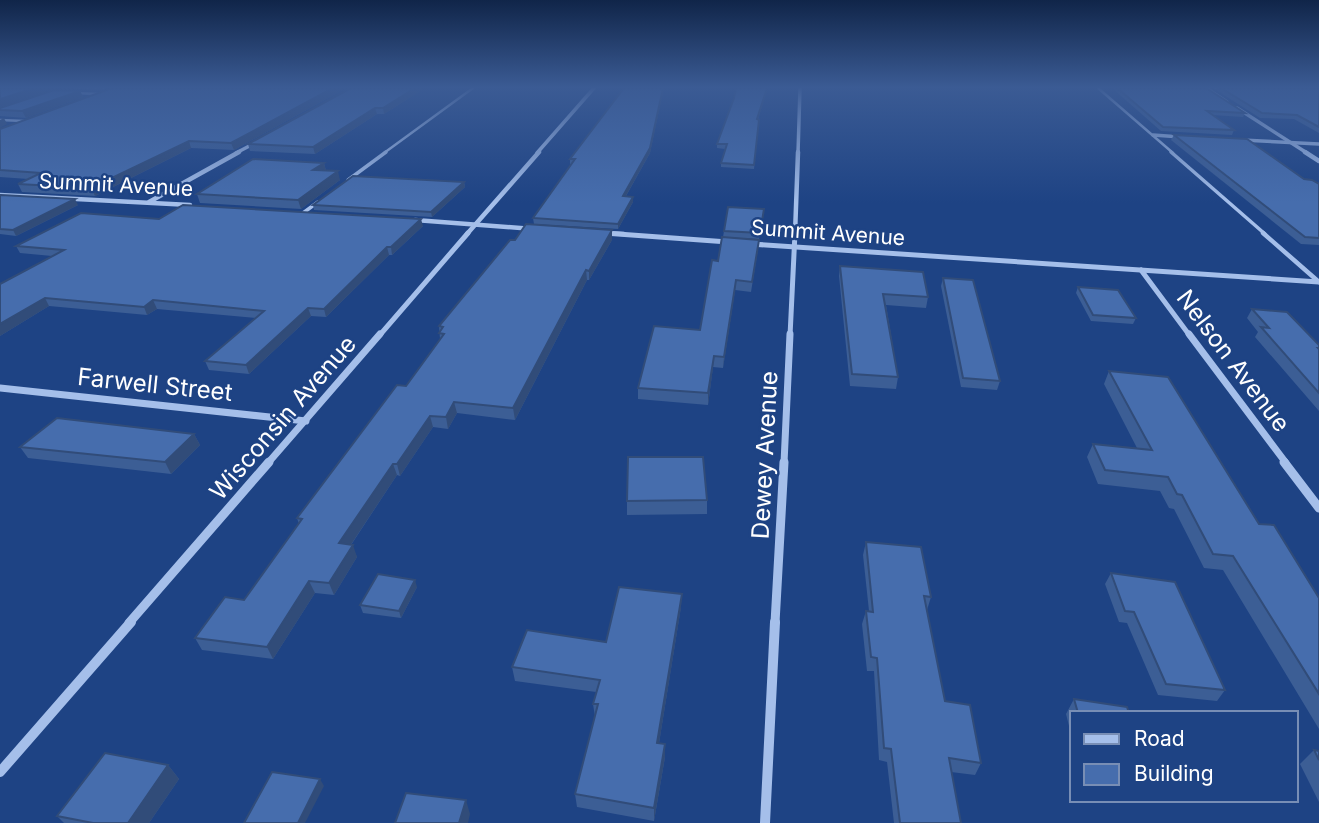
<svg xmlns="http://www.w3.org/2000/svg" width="1319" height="823" viewBox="0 0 1319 823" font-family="Inter,sans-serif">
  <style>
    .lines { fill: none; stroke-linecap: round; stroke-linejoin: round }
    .service-far2 { stroke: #a5bfea; stroke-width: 2.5 }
    .service-far1 { stroke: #a5bfea; stroke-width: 3.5 }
    .service { stroke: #a5bfea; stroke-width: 4.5 }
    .minor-far5 { stroke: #a5bfea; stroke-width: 3.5 }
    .minor-far4 { stroke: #a5bfea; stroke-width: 4.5 }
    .minor-far3 { stroke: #a5bfea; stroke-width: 5 }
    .minor-far2 { stroke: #a5bfea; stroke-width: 7 }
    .minor-far1 { stroke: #a5bfea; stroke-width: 9 }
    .minor { stroke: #a5bfea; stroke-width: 10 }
    .wall { fill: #3c5e95 }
    .shaded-wall { fill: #314c79 }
    .building { fill: #466dad; stroke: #314c79; stroke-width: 2 }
    .labels { text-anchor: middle; stroke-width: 5; stroke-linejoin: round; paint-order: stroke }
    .far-street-label { font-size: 21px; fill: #fff; stroke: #1e4384 }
    .street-label { font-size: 24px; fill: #fff; stroke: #1e4384 }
  </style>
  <rect width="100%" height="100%" fill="#1e4384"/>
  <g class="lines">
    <g class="service-far2">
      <path d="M1098 88 1173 153"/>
      <path d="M75 93 100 94"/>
      <path d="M0 120 25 121"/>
      <path d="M384 153 473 88"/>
    </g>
    <g class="service-far1">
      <path d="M1171 152 1265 234"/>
      <path d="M348 180 386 152"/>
      <path d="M303 213 318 202"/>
    </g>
    <path class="service" d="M1263 233 1319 282"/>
    <g class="minor-far5">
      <path d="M1206 88 1227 102"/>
      <path d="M1237 108 1307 153"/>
      <path d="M1153 135 1181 137"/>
      <path d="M1242 140 1319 144"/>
      <path d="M236 153 255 143"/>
      <path d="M537 153 594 88"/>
      <path d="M798 153 800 88"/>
    </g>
    <g class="minor-far4">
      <path d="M1305 152 1319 161"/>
      <path d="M0 195 190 205"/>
      <path d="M149 202 239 152"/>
      <path d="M415 220 533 229"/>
      <path d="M604 233 624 234"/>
      <path d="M467 234 539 152"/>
      <path d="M795 234 798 152"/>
    </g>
    <g class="minor-far3">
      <path d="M604 233 728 242"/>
      <path d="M751 244 1319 282"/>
      <path d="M1141 270 1190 336"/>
      <path d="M379 336 468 233"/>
      <path d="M790 336 795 233"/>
    </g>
    <g class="minor-far2">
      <path d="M1189 334 1286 463"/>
      <path d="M0 388 306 421"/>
      <path d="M268 463 380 334"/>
      <path d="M784 463 790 334"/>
    </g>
    <g class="minor-far1">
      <path d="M1284 462 1319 508"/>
      <path d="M129 623 269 462"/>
      <path d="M775 623 784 462"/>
    </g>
    <g class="minor">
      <path d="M0 772 131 622"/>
      <path d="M765 823 775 622"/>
    </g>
  </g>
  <g class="wall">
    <path d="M0 88H107L102 90 55 88 0 107Z"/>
    <path d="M112 88H346L234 150 191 148 95 196 22 192 18 184 28 179 0 177V129Z"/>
    <path d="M425 88 384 114H377L315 154 250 151 248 144Z"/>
    <path d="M624 88H665L663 91 650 153 626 196 633 197V202L618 229 534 224 533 218 572 164H570V159Z"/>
    <path d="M736 88H767L758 120H759L754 169 721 167V163L725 149 717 148V144L734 98Z"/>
    <path d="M1112 88H1206L1245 113 1243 117 1213 115 1234 130 1232 135 1161 131Z"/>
    <path d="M1213 88H1319V133L1294 119 1260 118Z"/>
    <path d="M80 91 83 97 26 118 0 116V108Z"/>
    <path d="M1174 135 1319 184V245L1301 244 1171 140Z"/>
    <path d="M324 163 326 171 340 180 301 209 200 203 197 194Z"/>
    <path d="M464 182 465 187 432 217 314 210 313 205Z"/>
    <path d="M0 195 78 205 16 236 0 234Z"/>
    <path d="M764 209 759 239 723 237 724 231Z"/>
    <path d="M159 219 423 226 392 255H389L326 317 311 316 249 374 209 370 205 361 256 318 157 309 147 315 49 306 0 336V284L52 256 20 253 16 246Z"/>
    <path d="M612 240 589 280H587L515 420 457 413 448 429 433 427 400 476 397 475 351 545 357 557 334 595 315 593 273 659 202 650 195 638 244 600 299 524 297 518 406 386 440 339 439 326Z"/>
    <path d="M758 249 751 292 735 290 723 368 713 367 708 405 638 399V388L700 330Z"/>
    <path d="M840 266 928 297 926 308 886 305 898 377 896 389 850 386 839 276Z"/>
    <path d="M943 278 1000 381 997 390 961 387 941 286Z"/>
    <path d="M1078 287 1136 318 1133 324 1091 321 1076 293Z"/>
    <path d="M1252 309 1319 345V411L1255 337 1258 332 1247 318Z"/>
    <path d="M1109 371 1259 524 1319 598V729L1223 570 1204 568 1174 509 1169 508 1160 491 1098 484 1087 457 1093 444 1137 448 1104 384Z"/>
    <path d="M194 434 200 445 171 474 28 458 20 447Z"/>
    <path d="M707 500V514L627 515V501Z"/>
    <path d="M866 542 931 597 927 610 945 701 981 763 975 775 951 772 961 823H894L887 762 879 760 874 671H867L862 624 866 611H869L863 555Z"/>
    <path d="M1111 573 1225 690 1217 701 1158 695 1127 623 1119 622 1105 584Z"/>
    <path d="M417 587 401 618 363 613 360 605Z"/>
    <path d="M681 607 659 743 665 744V757L654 821 577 807 575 794 595 717 593 704 596 692 515 681 512 667 606 642Z"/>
    <path d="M1074 699 1129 713H1072V738L1066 714Z"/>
    <path d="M1314 750 1319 751V802L1300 764Z"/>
    <path d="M168 765 179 779 149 823H64L57 816Z"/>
  </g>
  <g class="shaded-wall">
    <path d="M35 88H55L0 107V99Z"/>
    <path d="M333 88H346L234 150 231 143Z"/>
    <path d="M415 88H425L384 114 383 108Z"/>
    <path d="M663 88H665L663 91 650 153 623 201V196Z"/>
    <path d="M80 91 83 97 26 118 22 111Z"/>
    <path d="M375 108 377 114 315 154 313 147Z"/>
    <path d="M4 118 7 124 0 128V120Z"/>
    <path d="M189 141 191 148 95 196 91 188Z"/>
    <path d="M324 163 326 171 313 170Z"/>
    <path d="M338 171 340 180 301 209 298 200Z"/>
    <path d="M464 182 465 187 432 217 431 212Z"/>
    <path d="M633 197V202L618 229V224Z"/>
    <path d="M75 199 78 205 16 236 13 230Z"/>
    <path d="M421 219 423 226 392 255 391 247Z"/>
    <path d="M612 230V240L589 280V271Z"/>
    <path d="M387 247 389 255 326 317 324 309Z"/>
    <path d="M586 270 587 280 515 420 513 408Z"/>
    <path d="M736 280 735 290 723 368 724 357Z"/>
    <path d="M45 298 49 306 0 336V324Z"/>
    <path d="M153 300 157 309 147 315 144 307Z"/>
    <path d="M308 308 311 316 249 374 246 365Z"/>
    <path d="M714 356 713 367 708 405V393Z"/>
    <path d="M454 402 457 413 448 429 446 417Z"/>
    <path d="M430 416 433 427 400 476 397 464Z"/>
    <path d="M194 434 200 445 171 474 165 462Z"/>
    <path d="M393 464 397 475 344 555 339 543Z"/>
    <path d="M353 545 357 557 334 595 329 583Z"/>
    <path d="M415 580 417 587 401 618 399 611Z"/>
    <path d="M309 581 315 593 273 659 267 647Z"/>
    <path d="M682 594 681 607 657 756V743Z"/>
    <path d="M665 744V757L654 821V808Z"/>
    <path d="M168 765 179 779 149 823H128Z"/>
    <path d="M320 779 324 786 305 823H298Z"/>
    <path d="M466 800 470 814 468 823H459Z"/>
  </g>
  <g class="building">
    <path d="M0 88H35L0 99Z"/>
    <path d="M112 88H333L231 143 189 141 91 188 18 184 41 173 0 170V129Z"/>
    <path d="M351 88H415L383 108H375L313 147 248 144Z"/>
    <path d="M624 88H663L650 148 623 196 633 197 618 224 533 218 575 159H570Z"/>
    <path d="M736 88H767L757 119 759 120 754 165 721 163 727 144H717L734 98Z"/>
    <path d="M1117 88H1206L1245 113 1207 111 1234 130 1163 127Z"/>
    <path d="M1221 88H1319V127L1297 115 1262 113Z"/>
    <path d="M54 90 80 91 22 111 0 110V108Z"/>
    <path d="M1174 135 1247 139 1304 179 1312 180 1319 184V238L1305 237Z"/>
    <path d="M253 159 324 163 313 170 338 171 298 200 197 194Z"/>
    <path d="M353 176 464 182 431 212 313 205Z"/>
    <path d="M0 195H1L75 199 13 230 0 229Z"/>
    <path d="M183 205 421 219 391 247H387L324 309 308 308 246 365 205 361 264 311 153 300 144 307 45 298 0 324V284L64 250 16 246 81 213 159 219Z"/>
    <path d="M728 207 764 209 760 233 724 231Z"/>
    <path d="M526 224 612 230 589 271 586 270 513 408 454 402 446 417 430 416 397 464H393L339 543 353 545 329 583 309 581 267 647 195 638 225 597 244 600 302 519 297 518 397 385 406 386 444 334 439 333 443 327 439 326 510 240H515Z"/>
    <path d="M722 237 759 240 752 282 736 280 724 357 714 356 708 393 638 388 654 326 700 330 712 260 718 261Z"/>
    <path d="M840 266 923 272 928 297 883 294 898 377 852 374Z"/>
    <path d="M943 278 973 280 1000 381 963 378Z"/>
    <path d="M1078 287 1118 290 1136 318 1093 315Z"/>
    <path d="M1252 309 1287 312 1319 345V348H1318L1319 349V393L1261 327 1269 328Z"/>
    <path d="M1109 371 1168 377 1259 524 1274 525 1319 598V694L1233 556 1213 554 1182 495 1177 494 1168 477 1105 470 1093 444 1152 450Z"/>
    <path d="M57 418 194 434 165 462 20 447Z"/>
    <path d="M628 457H703L707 500 627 501Z"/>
    <path d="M866 542 921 547 931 597 924 596 945 701 970 705 981 763 949 758 961 823H900L891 749 884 748 877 658 871 657 866 611 873 612Z"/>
    <path d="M1111 573 1175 582 1225 690 1166 684 1134 612 1125 611Z"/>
    <path d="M378 574 415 580 399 611 360 605Z"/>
    <path d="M619 587 682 594 657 743 665 744 654 808 575 794 598 704H593L600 680 512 667 527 630 606 642Z"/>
    <path d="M1074 699 1127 707 1129 713H1078Z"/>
    <path d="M1314 750 1319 751V760Z"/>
    <path d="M105 753 168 765 128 823H93L57 816Z"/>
    <path d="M272 772 320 779 298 823H244Z"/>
    <path d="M406 793 466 800 459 823H395Z"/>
  </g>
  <linearGradient id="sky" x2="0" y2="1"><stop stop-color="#102549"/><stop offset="0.43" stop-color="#3b5b94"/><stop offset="1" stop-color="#3b5b94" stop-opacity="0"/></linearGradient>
  <rect width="1319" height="203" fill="url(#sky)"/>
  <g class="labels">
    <g class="far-street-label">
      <text transform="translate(116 185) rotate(3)" y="7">Summit Avenue</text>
      <text transform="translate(828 233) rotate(4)" y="7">Summit Avenue</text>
    </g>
    <g class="street-label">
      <text transform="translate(1233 361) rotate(53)" y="8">Nelson Avenue</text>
      <text transform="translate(155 385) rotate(6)" y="8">Farwell Street</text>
      <text transform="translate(283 418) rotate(-49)" y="8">Wisconsin Avenue</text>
      <text transform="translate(765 455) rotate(-87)" y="8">Dewey Avenue</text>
    </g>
  </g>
  <rect x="1070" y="711" width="228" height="91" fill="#1e4384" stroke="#788eb5" stroke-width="2"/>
  <rect x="1084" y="734" width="35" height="10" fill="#a5bfea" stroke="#788eb5" stroke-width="2"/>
  <text x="1134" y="746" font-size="21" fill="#ffffff">Road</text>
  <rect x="1084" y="764" width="35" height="21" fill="#466dad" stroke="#788eb5" stroke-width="2"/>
  <text x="1134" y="781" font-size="21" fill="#ffffff">Building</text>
</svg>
